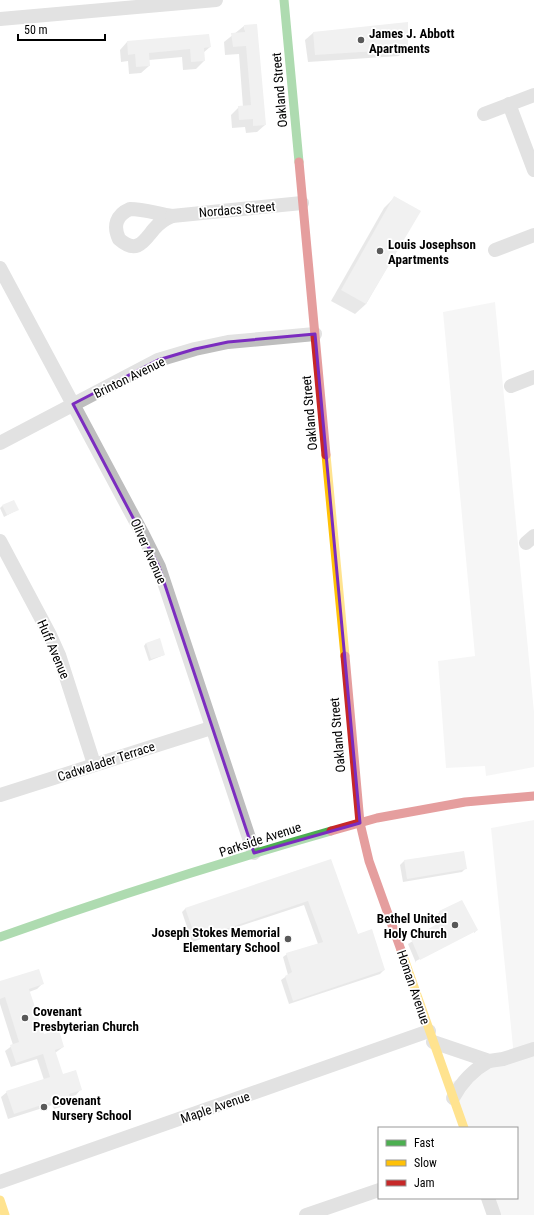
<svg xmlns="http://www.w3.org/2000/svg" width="534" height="1215" viewBox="0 0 534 1215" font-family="'Roboto Condensed',sans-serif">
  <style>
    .green { fill: #ececec }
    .shadow { fill: #0003 }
    .building { fill: #dfdfdf }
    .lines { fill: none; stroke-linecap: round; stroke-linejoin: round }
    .street { stroke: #bebebe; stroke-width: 14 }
    .fast { stroke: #4caf50; stroke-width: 9 }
    .slow { stroke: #ffc107; stroke-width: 9 }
    .jam { stroke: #c62828; stroke-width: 9 }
    .marked { fill: none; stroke: #7b2cbf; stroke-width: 3; stroke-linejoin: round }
    .poi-dot { fill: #595959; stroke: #fff; stroke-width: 1.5 }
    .labels { text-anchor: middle; stroke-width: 3.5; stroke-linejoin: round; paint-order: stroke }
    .poi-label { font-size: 13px; font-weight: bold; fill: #000; stroke: #fff; text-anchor: start }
    .street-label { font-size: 13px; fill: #000; stroke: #fff }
  </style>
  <rect width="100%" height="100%" fill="#fff"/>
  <g class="green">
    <path d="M495 302 534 712V767L486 776 485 766 446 768 438 661 475 656 443 312Z"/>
    <path d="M534 820V1215H491L485 1198H517V1128H462L447 1084 514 1057 491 828Z"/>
  </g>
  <g class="shadow">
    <path d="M407 24V48L399 56 308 62 305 40 313 33Z"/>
    <path d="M244 26 265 125 257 132 246 133 245 127 232 128 231 115 239 107H243L239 54 225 55 224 42Z"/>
    <path d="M127 42 210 47 203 53 204 61 196 69 183 70 182 57 149 60V66L141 73 129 74 128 61 121 62 120 50Z"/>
    <path d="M395 197 419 212 366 304 355 314 331 301 384 208Z"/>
    <path d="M2 506 17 510 4 517 0 508Z"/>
    <path d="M146 643 164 655 149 661 144 646Z"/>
    <path d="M330 861 357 936 384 970 380 974 289 1004 281 980 288 975 283 957 287 954 318 944 304 905 192 942 182 912 185 909Z"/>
    <path d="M404 861 466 868 462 872 403 882 400 865Z"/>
    <path d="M440 912 477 930 474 933V931L416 961V963L408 944 440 924 436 915Z"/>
    <path d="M0 982 42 984 37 989 29 992 43 1036 63 1047 55 1053 62 1075 81 1089 76 1095 69 1097 70 1101 64 1106 54 1109 52 1105 8 1119 1 1097 7 1092 44 1080 37 1059 11 1067 5 1051 13 1045 0 1004Z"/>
  </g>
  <g class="building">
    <path d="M408 22V49L315 55 313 32Z"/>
    <path d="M257 24 266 125 253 126V119L239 120 238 106 251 105 246 46 233 47 231 33 245 32 244 25Z"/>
    <path d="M209 34 211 47 204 48 205 61 191 62 190 49 149 53 150 66 136 67 135 54 128 55 127 41Z"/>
    <path d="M394 196 421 211 366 304 341 290Z"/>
    <path d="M14 500 19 510 7 515 2 505Z"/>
    <path d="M160 638 165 655 151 659 146 643Z"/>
    <path d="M464 851 467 869 407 879 404 860Z"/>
    <path d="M331 859 358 934 372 929 385 970 293 1001 285 976 292 972 286 953 323 942 308 901 196 939 185 908Z"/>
    <path d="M462 900 478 930 420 960 411 939 444 920 439 911Z"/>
    <path d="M39 969 44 984 29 989 44 1034 59 1030 64 1047 55 1050 63 1074 76 1070 82 1090 69 1094 71 1101 59 1105 57 1100 14 1114 6 1091 50 1077 43 1054 16 1063 10 1045 19 1042 5 997 0 999V981Z"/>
  </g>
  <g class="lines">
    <g class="street">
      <path d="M0 19 216 0"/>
      <path d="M509 104 534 170"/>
      <path d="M484 114 534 95"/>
      <path d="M130 209C144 209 158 214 172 216 165 219 159 223 154 229 144 241 137 255 119 239 113 226 116 215 130 209Z"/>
      <path d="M172 216 302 203"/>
      <path d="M495 250 534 235"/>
      <path d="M0 268 142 533 159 567 254 853"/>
      <path d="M511 386 534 377"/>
      <path d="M0 443 158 360 195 349 228 342 315 334"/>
      <path d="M0 541 50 635 59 655 94 764"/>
      <path d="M526 543 534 536"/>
      <path d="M0 795 211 728"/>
      <path d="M433 1042 489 1061 503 1059 534 1049"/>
      <path d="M453 1098C462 1081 473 1070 489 1061"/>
      <path d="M0 1182 429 1031"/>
      <path d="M488 1198 494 1215"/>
      <path d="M306 1215 379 1190"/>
    </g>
    <g class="fast">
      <path d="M284 0 299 162"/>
      <path d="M0 937C109 898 219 863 331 831"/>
    </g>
    <g class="slow">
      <path d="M326 455 345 656"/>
      <path d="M401 950 464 1128"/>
      <path d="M0 1200 5 1215"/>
    </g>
    <g class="jam">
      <path d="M299 162 326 455"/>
      <path d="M345 656 360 823 369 861 401 950"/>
      <path d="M331 831 377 818 465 802 534 796"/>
    </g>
  </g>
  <path d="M0 0H534V1215H0ZM315 334 360 823 254 853 159 567 73 404 158 360 195 349 228 342Z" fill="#fff" fill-opacity=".55" fill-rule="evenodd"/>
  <path class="marked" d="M315 334 360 823 254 853 159 567 73 404 158 360 195 349 228 342Z"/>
  <g class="poi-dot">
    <circle cx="361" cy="40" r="4"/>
    <circle cx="380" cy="251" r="4"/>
    <circle cx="455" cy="925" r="4"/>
    <circle cx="288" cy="939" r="4"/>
    <circle cx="25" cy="1018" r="4"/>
    <circle cx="44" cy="1107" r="4"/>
  </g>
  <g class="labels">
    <g class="poi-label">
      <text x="369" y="38">James J. Abbott<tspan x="369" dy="15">Apartments</tspan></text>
      <text x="388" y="249">Louis Josephson<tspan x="388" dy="15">Apartments</tspan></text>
      <text x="447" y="923" text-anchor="end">Bethel United<tspan x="447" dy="15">Holy Church</tspan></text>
      <text x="280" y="937" text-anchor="end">Joseph Stokes Memorial<tspan x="280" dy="15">Elementary School</tspan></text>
      <text x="33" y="1016">Covenant<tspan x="33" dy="15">Presbyterian Church</tspan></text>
      <text x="52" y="1105">Covenant<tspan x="52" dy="15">Nursery School</tspan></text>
    </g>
    <g class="street-label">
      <text transform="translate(279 90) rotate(-95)" y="5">Oakland Street</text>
      <text transform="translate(237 209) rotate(-5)" y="5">Nordacs Street</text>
      <text transform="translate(129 377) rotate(-26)" y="5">Brinton Avenue</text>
      <text transform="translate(309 413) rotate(-95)" y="5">Oakland Street</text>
      <text transform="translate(149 551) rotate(66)" y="5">Oliver Avenue</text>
      <text transform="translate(54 649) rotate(67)" y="5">Huff Avenue</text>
      <text transform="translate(337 735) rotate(-95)" y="5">Oakland Street</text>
      <text transform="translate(106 761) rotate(-18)" y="5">Cadwalader Terrace</text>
      <text transform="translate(260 839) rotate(-18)" y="5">Parkside Avenue</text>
      <text transform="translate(414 987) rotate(71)" y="5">Homan Avenue</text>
      <text transform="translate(215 1107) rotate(-19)" y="5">Maple Avenue</text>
    </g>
  </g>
  <rect x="378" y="1127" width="140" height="72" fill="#ffffff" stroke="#999999"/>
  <rect x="386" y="1140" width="20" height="6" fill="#4caf50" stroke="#999999"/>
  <text x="414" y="1147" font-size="12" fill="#000000">Fast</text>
  <rect x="386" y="1160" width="20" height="6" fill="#ffc107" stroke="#999999"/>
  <text x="414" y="1167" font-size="12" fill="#000000">Slow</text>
  <rect x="386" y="1180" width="20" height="6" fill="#c62828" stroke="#999999"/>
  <text x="414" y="1187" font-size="12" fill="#000000">Jam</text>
  <path d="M18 34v6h87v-6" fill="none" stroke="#000000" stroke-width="2"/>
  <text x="24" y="34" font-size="12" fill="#000000" stroke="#ffffff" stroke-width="3" paint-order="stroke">50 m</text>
</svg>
